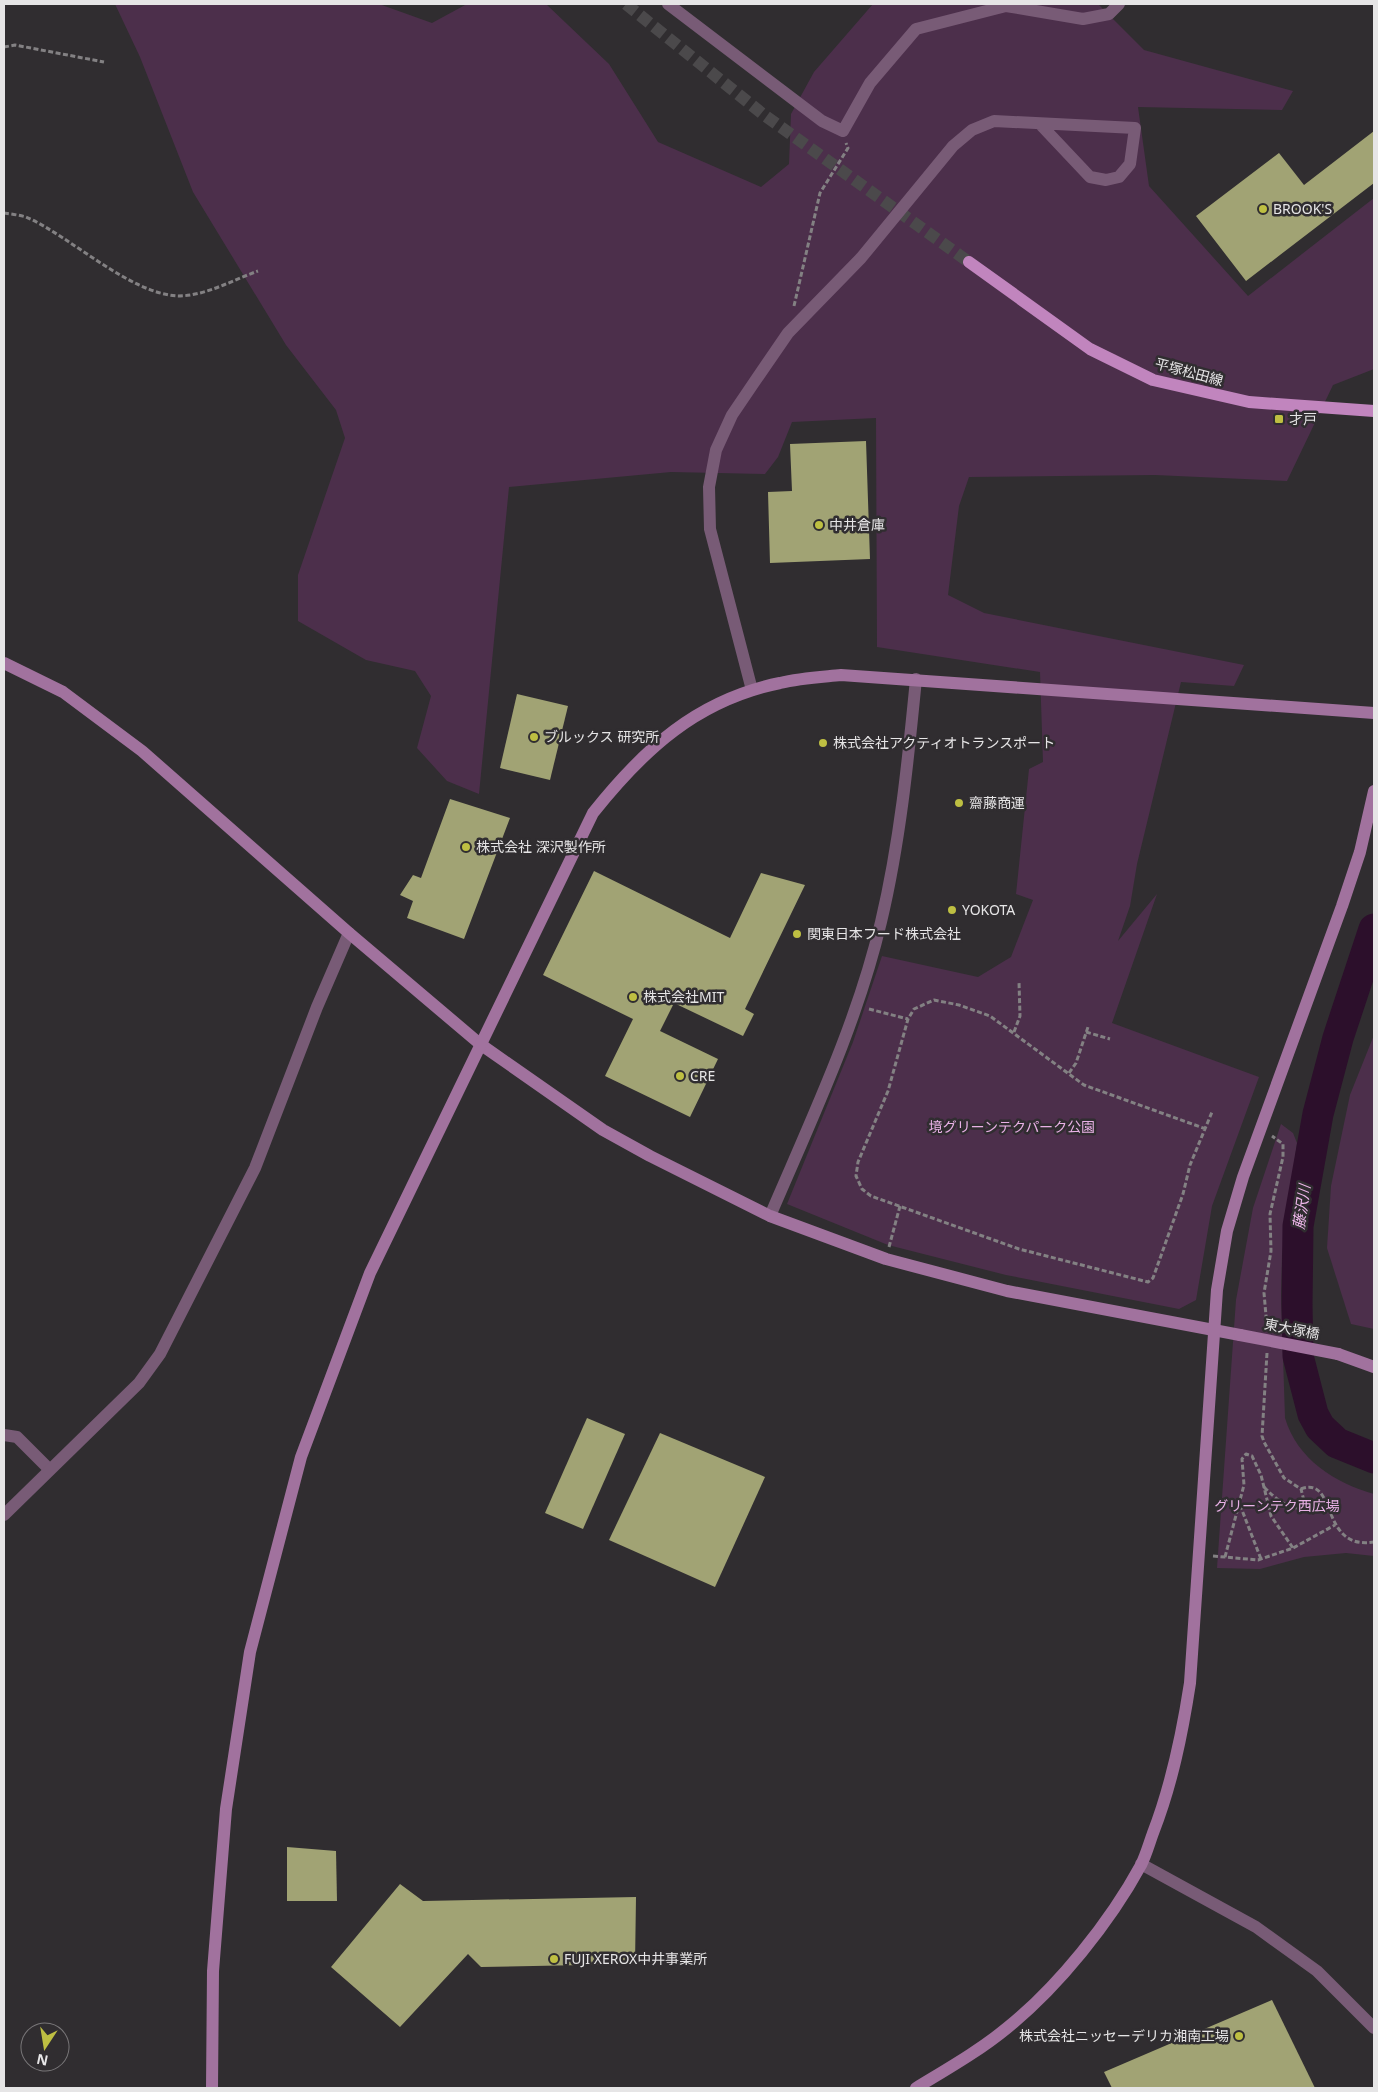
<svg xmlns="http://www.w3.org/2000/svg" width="1378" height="2092" viewBox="0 0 1378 2092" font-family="'Noto Sans','Noto Sans JP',sans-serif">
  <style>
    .green { fill: #4c2f4b }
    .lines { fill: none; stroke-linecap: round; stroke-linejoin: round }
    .river { stroke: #2c0f2b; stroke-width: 31 }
    .building { fill: #a1a374 }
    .primary-tunnel { stroke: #4b494b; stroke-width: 12; stroke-dasharray: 12 6; stroke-linecap: butt }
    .path { stroke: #838183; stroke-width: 3; stroke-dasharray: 5 2.5; stroke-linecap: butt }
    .street { stroke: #785b76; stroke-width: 12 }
    .secondary { stroke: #a1729e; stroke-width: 12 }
    .primary { stroke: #c185be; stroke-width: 12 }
    .secondary-bridge { stroke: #a1729e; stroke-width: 12 }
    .poi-dot { fill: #bebf42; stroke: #302d30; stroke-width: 2 }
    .labels { text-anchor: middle; stroke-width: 5; stroke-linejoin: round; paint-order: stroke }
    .poi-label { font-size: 14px; fill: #e6e5e6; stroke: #302d30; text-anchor: start }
    .street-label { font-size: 14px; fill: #e6e5e6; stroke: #302d30 }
    .park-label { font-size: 14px; fill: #e9b1e6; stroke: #302d30 }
    .water-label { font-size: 15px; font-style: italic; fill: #eeb6ea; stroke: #302d30 }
  </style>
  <rect width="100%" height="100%" fill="#302d30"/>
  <g class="green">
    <path d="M115 4H379L432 23 467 4H546L609 64 658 142 761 187 789 164 791 114 814 72 873 4H1098L1144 50 1293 91 1282 110 1138 107 1149 186 1248 296 1374 198V369L1333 385 1287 481 1155 475 969 477 959 506 948 595 984 613 1244 665 1234 686 1181 682 1137 864 1130 906 1118 941 1157 894 1112 1023 1259 1077 1212 1206 1196 1300 1179 1309 1006 1275 888 1245 787 1204 853 1042 882 956 978 977 1011 957 1033 900 1016 894 1029 769 1043 762 1040 672 877 647 876 418 792 422 778 457 765 474 671 472 509 487 479 794 447 781 417 748 431 696 415 671 366 660 298 621V575L345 438 336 410 286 345 193 192 140 57Z"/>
    <path d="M1374 1035V1329L1351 1324 1327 1248 1331 1186 1350 1095Z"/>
    <path d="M1281 1124 1293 1133 1297 1143 1282 1255 1281 1295 1285 1418C1297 1459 1335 1483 1374 1494V1556L1346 1553 1304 1557 1260 1569 1217 1568 1236 1300 1253 1208Z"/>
  </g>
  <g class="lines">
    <path class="river" d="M1374 929 1338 1038 1318 1114 1298 1226 1297 1305 1298 1356 1313 1414 1320 1427 1337 1443 1374 1458"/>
  </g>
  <g class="building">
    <path d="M1374 131V183L1246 281 1196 216 1279 153 1304 185Z"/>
    <path d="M866 441 870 559 770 563 768 492 792 491 790 444Z"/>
    <path d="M517 694 568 706 550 780 500 768Z"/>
    <path d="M450 799 510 818 464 939 407 918 413 901 400 895 413 875 421 878Z"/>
    <path d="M594 871 730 938 761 873 805 885 745 1009 754 1014 743 1036 674 1003 660 1031 718 1059 690 1117 605 1076 633 1019 543 975Z"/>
    <path d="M587 1418 625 1434 583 1529 545 1513Z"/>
    <path d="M660 1433 765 1477 715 1587 609 1540Z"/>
    <path d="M287 1847 336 1851 337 1901H287Z"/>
    <path d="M400 1884 423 1901 636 1897 635 1964 481 1967 468 1954 400 2027 331 1967Z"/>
    <path d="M1272 2000 1315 2088H1112L1104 2072Z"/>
  </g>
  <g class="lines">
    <path class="primary-tunnel" d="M626 4 764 115 969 262"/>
    <g class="path">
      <path d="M4 47 15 45 104 62"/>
      <path d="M4 213C11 214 19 215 26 217 70 236 130 294 178 296 205 296 233 280 258 271"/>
      <path d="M794 306 820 193 848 148 846 143"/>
      <path d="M869 1009 908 1019"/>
      <path d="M1014 1032 1020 1016 1019 982"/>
      <path d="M1086 1032 1110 1039"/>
      <path d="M1069 1073 1076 1063 1088 1027"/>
      <path d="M1206 1129 1084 1085 990 1016 959 1005 934 1000 914 1009 908 1019 888 1091 858 1162 856 1176 862 1189 871 1196 1019 1249 1148 1282 1153 1278 1183 1194 1190 1165 1212 1112"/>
      <path d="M889 1247 900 1206"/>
      <path d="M1267 1327 1264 1293 1271 1251 1270 1214 1283 1157V1144L1272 1136"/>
      <path d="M1267 1353 1262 1436 1264 1442 1284 1478 1301 1489 1304 1501 1300 1510"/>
      <path d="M1264 1487C1288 1512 1297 1508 1329 1511"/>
      <path d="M1301 1489C1338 1475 1319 1551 1374 1542"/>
      <path d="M1240 1505 1261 1559"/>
      <path d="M1213 1556 1258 1560 1293 1548 1335 1525"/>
      <path d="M1225 1557 1244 1485 1242 1459 1246 1454 1252 1456 1261 1475 1271 1516 1293 1548"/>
    </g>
    <g class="street">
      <path d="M668 4 822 121 843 131 870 83 916 29 1006 6 1083 19 1109 14 1119 4"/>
      <path d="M752 690 710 529 709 487 716 450 732 415 753 384 788 333 861 258 953 146 972 130 994 121 1135 128 1130 164 1119 177 1106 180 1090 177 1040 124"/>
      <path d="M770 1216C811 1120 857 1024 881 922 900 842 908 761 916 679"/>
      <path d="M4 1435 17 1437 49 1469"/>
      <path d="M4 1515 139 1383 160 1354 255 1168 317 1007 349 933"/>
      <path d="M1141 1864 1256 1927 1317 1971 1374 2028"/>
    </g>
    <g class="secondary">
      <path d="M4 663 63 692 142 751 349 933 480 1044 603 1130 650 1156 770 1216 886 1259 1007 1291 1240 1335"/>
      <path d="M1338 1354 1374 1367"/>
      <path d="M212 2088 213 1971 226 1809 250 1652 301 1457 370 1273 593 813C644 749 697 700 780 683 800 678 821 677 841 675L1374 713"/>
      <path d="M916 2088C947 2069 979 2051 1007 2028 1058 1987 1110 1922 1141 1865 1146 1855 1149 1844 1153 1833 1172 1784 1182 1735 1190 1683L1217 1290 1227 1231 1243 1177 1342 906 1360 852 1374 791"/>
    </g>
    <path class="primary" d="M969 262 1090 349 1153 380 1249 402 1374 411"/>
    <path class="secondary-bridge" d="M1240 1335 1338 1354"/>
  </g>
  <g class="poi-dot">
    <circle cx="1263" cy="209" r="5"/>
    <rect x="1274" y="414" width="10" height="10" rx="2.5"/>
    <circle cx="819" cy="525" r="5"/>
    <circle cx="534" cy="737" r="5"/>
    <circle cx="823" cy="743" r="5"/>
    <circle cx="959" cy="803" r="5"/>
    <circle cx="466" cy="847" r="5"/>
    <circle cx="952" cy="910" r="5"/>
    <circle cx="797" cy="934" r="5"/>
    <circle cx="633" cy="997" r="5"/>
    <circle cx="680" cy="1076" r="5"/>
    <circle cx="554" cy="1959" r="5"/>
    <circle cx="1239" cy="2036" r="5"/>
  </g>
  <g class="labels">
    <g class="poi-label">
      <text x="1273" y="214">BROOK'S</text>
      <text x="1289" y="424">才戸</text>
      <text x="829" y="530">中井倉庫</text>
      <text x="544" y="742">ブルックス 研究所</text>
      <text x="833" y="748">株式会社アクティオトランスポート</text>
      <text x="969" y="808">齋藤商運</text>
      <text x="476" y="852">株式会社 深沢製作所</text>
      <text x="962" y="915">YOKOTA</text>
      <text x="807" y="939">関東日本フード株式会社</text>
      <text x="643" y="1002">株式会社MIT</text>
      <text x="690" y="1081">CRE</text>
      <text x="564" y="1964">FUJI XEROX中井事業所</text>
      <text x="1229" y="2041" text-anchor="end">株式会社ニッセーデリカ湘南工場</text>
    </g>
    <g class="street-label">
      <text transform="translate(1189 372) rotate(15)" y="5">平塚松田線</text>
      <text transform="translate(1292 1329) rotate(11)" y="5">東大塚橋</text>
    </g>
    <g class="park-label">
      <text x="1012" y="1132">境グリーンテクパーク公園</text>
      <text x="1277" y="1511">グリーンテク西広場</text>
    </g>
    <g class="water-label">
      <text transform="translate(1302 1207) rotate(-82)" y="5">藤沢川</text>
    </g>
  </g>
  <rect width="1378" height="2092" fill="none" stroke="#e6e5e6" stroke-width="10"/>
  <g transform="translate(45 2047) rotate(192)"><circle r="24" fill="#302d30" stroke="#797779"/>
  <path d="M0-4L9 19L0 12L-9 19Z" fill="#bebf42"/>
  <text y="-8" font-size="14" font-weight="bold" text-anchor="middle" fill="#e6e5e6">N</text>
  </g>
</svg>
